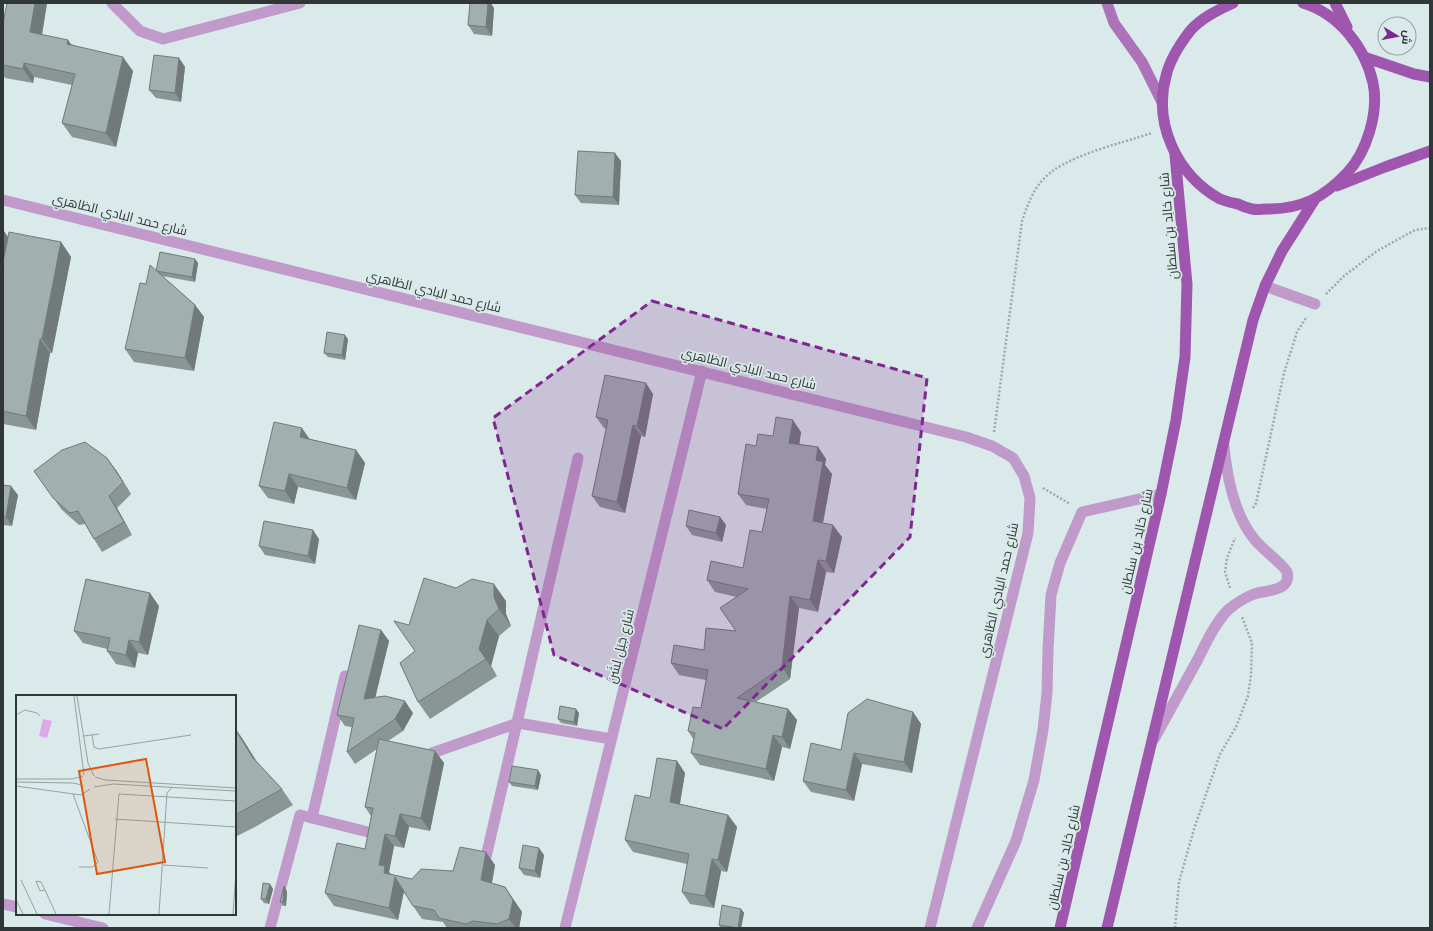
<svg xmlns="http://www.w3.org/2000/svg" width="1433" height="931" viewBox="0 0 1433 931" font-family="Inter,Cairo,sans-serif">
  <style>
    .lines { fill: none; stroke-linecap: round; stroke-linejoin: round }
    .path { stroke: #9eaaaa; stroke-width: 2.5; stroke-dasharray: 2 2; stroke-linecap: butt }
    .service { stroke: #c09aca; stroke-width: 11 }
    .pedestrian { stroke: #c09aca; stroke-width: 11 }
    .minor { stroke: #c09aca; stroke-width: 11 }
    .secondary { stroke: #ad73ba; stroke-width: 11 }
    .primary { stroke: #9e56af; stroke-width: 11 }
    .wall { fill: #8a9696 }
    .shaded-wall { fill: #717a7a }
    .building { fill: #a1afaf; stroke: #717a7a }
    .marked { fill: #802693; fill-opacity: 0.2; stroke: #802693; stroke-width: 3; stroke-dasharray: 8 5; stroke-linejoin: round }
    .labels { text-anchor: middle; stroke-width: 3.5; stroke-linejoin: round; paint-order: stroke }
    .street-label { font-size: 13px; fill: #313636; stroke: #dae9e9 }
    .inset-road { fill: none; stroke: #96a1a1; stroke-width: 1 }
    .view { fill: #df570e; fill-opacity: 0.15; stroke: #df570e; stroke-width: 2 }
    .inset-edge { fill: none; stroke: #313636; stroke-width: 2 }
  </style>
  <rect width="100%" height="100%" fill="#dae9e9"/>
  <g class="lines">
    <g class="path">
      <path d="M1326 294 1344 276 1377 251 1415 230 1430 228"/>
      <path d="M994 432 1022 221C1027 207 1031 194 1041 182 1061 156 1120 144 1152 133"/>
      <path d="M1043 488 1070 504"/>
      <path d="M1253 508 1256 503 1284 373 1297 332 1306 318"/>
      <path d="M1230 588 1225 572 1227 558 1235 538"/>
      <path d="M1175 928 1179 882 1194 829 1220 754 1236 727 1248 696 1251 675 1252 643 1242 617"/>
    </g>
    <g class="service">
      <path d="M1154 739C1169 712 1183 686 1198 659 1206 643 1215 623 1228 610 1236 603 1244 598 1254 594 1265 590 1292 592 1287 572 1285 566 1261 548 1255 540 1234 515 1227 478 1224 446"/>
      <path d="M432 753 518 723 611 739"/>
      <path d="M312 818 345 676"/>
      <path d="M486 857 578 458"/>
      <path d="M270 928 300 815 372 833"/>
    </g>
    <g class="pedestrian">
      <path d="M1265 286 1315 304"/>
      <path d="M977 928 1016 841 1034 780 1043 730 1047 693 1048 649 1051 595 1060 563 1082 512 1161 494"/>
    </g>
    <g class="minor">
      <path d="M112 3 140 31 163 39 300 3"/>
      <path d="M3 200 966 437 992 446 1013 458 1024 476 1030 498 1028 533 930 928"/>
      <path d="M3 904 17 907"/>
      <path d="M45 914 103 928"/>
      <path d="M565 928 702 371"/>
    </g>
    <path class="secondary" d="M1107 3 1114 23 1142 62 1162 102"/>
    <g class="primary">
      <path d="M1233 3C1218 10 1201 18 1190 31 1180 44 1170 59 1166 76 1153 124 1177 175 1220 199 1225 201 1232 203 1238 204 1242 206 1247 208 1252 209 1257 210 1262 209 1267 209 1302 209 1323 198 1347 173 1367 152 1379 112 1373 83 1365 47 1339 14 1303 3"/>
      <path d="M1335 3 1347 27"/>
      <path d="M1364 57 1414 74 1430 77"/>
      <path d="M1337 186 1385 167 1430 151"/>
      <path d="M1060 928 1161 494 1176 420 1185 357 1187 284 1175 155"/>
      <path d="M1107 928 1253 320 1265 286 1282 251 1315 199"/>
    </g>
  </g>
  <g class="wall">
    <path d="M7 3H47L42 35 68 40 71 44 133 71 116 147 72 137 62 123 72 85 34 77 33 83 5 78 3 74V23Z"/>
    <path d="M494 8 492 36 474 34 468 25Z"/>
    <path d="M179 58 185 67 181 102 156 98 149 90Z"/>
    <path d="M621 161 619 205 581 203 575 195Z"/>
    <path d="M3 231 8 237 61 242 71 257 52 353H50L36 430 3 424V262L4 256H3Z"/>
    <path d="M195 259 198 263 195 282 162 276 195 305 204 317 194 371 134 362 125 349 146 284 156 271Z"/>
    <path d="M348 339 345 360 328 357 324 353Z"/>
    <path d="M653 394 645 437 641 436 625 513 600 507 592 496 606 429 604 428 596 417Z"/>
    <path d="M801 432 799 444 818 447 826 459 825 465 832 474 823 523 842 537 834 573 826 572 818 612 799 608 790 679 756 702 788 709 797 720 790 749 782 747 774 781 700 765 691 753 694 740 688 731 701 708 706 680 679 675 671 663 704 650 736 631 737 597 715 592 707 580 743 568 762 532 767 509 746 505 738 494 756 446 773 436Z"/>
    <path d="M310 439 356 450 365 463 356 500 298 487 294 504 268 498 259 486Z"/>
    <path d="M116 470 131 494 117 508 132 535 102 552 94 539 85 524 79 525 62 510 34 471Z"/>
    <path d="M3 485 18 495 12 526 3 525Z"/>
    <path d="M720 517 726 525 722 542 692 535 686 526Z"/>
    <path d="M319 539 315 564 265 555 259 546Z"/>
    <path d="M456 588 506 601V614L511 626 499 636 491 666 497 676 430 719 418 702 415 651 409 625Z"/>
    <path d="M159 606 148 655 138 653 135 668 116 664 107 651V649L83 643 74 631Z"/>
    <path d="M381 630 389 641 375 697 413 713 403 731 388 741 435 751 444 763 430 831 409 827 404 848 394 846 389 872 391 874 412 879 495 865 492 883 505 887 522 912 519 928H447L443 922 422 919 413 906 404 892 398 920 334 906 325 893 365 849 371 816 365 807 377 749 355 764 347 752 352 727 345 726 337 715Z"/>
    <path d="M913 712 921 724 912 773 862 764 854 801 811 792 803 781 841 750Z"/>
    <path d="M579 713 577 726 561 723 558 719Z"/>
    <path d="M235 728 257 762 282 789 293 805 253 828 235 837Z"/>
    <path d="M677 761 685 773 680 804 728 815 737 827 727 872 721 871 714 908 690 904 682 892 687 864 633 852 625 840 650 798Z"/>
    <path d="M541 775 538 790 512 786 509 782Z"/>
    <path d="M544 855 540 878 524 875 519 868Z"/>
    <path d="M270 884 273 889 269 904 264 903 261 899Z"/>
    <path d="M287 891 286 906H283L280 902Z"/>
    <path d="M741 909 744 913 741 928H721L719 925Z"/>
  </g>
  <g class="shaded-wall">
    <path d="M35 3H47L40 46 30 32Z"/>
    <path d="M488 3H491L494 8 492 36 486 27Z"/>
    <path d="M68 40 77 54 67 44Z"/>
    <path d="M123 57 133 71 116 147 106 133Z"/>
    <path d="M179 58 185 67 181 102 175 93Z"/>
    <path d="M24 63 34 77 33 83 23 69Z"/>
    <path d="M615 153 621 161 619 205 613 197Z"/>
    <path d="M4 231 10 240 7 257 3 251V235Z"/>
    <path d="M61 242 71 257 52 353 42 339Z"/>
    <path d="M195 259 198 263 195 282 192 277Z"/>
    <path d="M195 305 204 317 194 371 185 358Z"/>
    <path d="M345 335 348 339 345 360 342 355Z"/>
    <path d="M40 339 50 353 36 430 26 416Z"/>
    <path d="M646 383 653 394 645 437 637 426Z"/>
    <path d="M793 420 801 432 798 455 789 443Z"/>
    <path d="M633 425 641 436 625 513 617 502Z"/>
    <path d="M302 428 311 441 300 437Z"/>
    <path d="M818 447 826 459 825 465 832 474 821 533 813 521 816 460Z"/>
    <path d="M356 450 365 463 356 500 347 488Z"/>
    <path d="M107 458 116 470 131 494Z"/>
    <path d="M289 474 298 487 294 504 285 491Z"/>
    <path d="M11 486 18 495 12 526 6 517Z"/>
    <path d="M109 496 117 508 132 535 124 522Z"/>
    <path d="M720 517 726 525 722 542 716 533Z"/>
    <path d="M833 525 842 537 834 573 826 561Z"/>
    <path d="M313 530 319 539 315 564 308 556Z"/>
    <path d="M818 560 826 572 818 612 810 600Z"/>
    <path d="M494 584 506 601V614L511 626 499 609 494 597Z"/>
    <path d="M150 593 159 606 148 655 139 642Z"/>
    <path d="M790 596 799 608 790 679 782 667Z"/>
    <path d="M487 620 499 636 491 666 497 676 479 649Z"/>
    <path d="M381 630 389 641 372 711 364 699Z"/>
    <path d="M129 640 138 653 135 668 126 655Z"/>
    <path d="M405 701 413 713 403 731 395 719Z"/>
    <path d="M576 709 579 713 577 726 574 722Z"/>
    <path d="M788 709 797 720 790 749 782 737Z"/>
    <path d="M913 712 921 724 912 773 904 762Z"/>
    <path d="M235 728 242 738 265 775 253 758Z"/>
    <path d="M773 735 782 747 774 781 766 769Z"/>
    <path d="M435 751 444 763 430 831 421 818Z"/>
    <path d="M854 753 862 764 854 801 846 790Z"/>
    <path d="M677 761 685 773 678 814 670 802Z"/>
    <path d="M538 770 541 775 538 790 535 786Z"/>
    <path d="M400 814 409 827 404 848 395 836Z"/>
    <path d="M728 815 737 827 727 872 718 860Z"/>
    <path d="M385 834 394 846 389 872 394 879 384 873 379 865Z"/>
    <path d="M539 848 544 855 540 878 535 871Z"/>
    <path d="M486 852 495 865 490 893 481 880Z"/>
    <path d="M712 859 721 871 714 908 705 896Z"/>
    <path d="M395 877 404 890 398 920 389 908Z"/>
    <path d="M270 884 273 889 269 904 266 899Z"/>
    <path d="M284 886 287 891 286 906 283 902Z"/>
    <path d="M505 887 522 912 519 928H516L509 919Z"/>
    <path d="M741 909 744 913 741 928H738Z"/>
  </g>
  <g class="building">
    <path d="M7 3H35L30 32 68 40 67 44 123 57 106 133 62 123 75 74 24 63 23 69 3 65V23Z"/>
    <path d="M470 3H488L486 27 468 25Z"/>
    <path d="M154 55 179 58 175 93 149 90Z"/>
    <path d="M578 151 615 153 613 197 575 195Z"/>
    <path d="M9 232 61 242 42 339H40L26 416 3 411V272L4 268H3V262Z"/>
    <path d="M160 252 195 259 192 277 156 271Z"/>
    <path d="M150 265 195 305 185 358 125 349 140 283 146 284Z"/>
    <path d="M327 332 345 335 342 355 324 353Z"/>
    <path d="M605 375 646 383 637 426 633 425 617 502 592 496 608 420 596 417Z"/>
    <path d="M776 417 793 420 789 443 818 447 816 460 823 462 813 521 833 525 826 561 818 560 810 600 790 596 782 667 737 698 788 709 782 737 773 735 766 769 691 753 695 733 688 731 693 707 701 708 708 670 671 663 674 645 704 650 706 628 736 631 720 608 748 589 707 580 711 561 743 568 750 530 762 532 769 499 738 494 746 444 756 446 758 434 773 436Z"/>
    <path d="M274 422 302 428 300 437 356 450 347 488 289 474 285 491 259 486Z"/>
    <path d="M85 442 107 458 123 482 109 496 124 522 94 539 78 511 70 513 53 498 34 471 62 450Z"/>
    <path d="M3 485 11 486 6 517H3Z"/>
    <path d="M689 510 720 517 716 533 686 526Z"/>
    <path d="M264 521 313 530 308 556 259 546Z"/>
    <path d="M424 578 456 588 472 579 494 584V597L499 609 487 620 479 649 486 659 418 702 400 663 415 651 394 621 409 625Z"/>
    <path d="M86 579 150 593 139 642 129 640 126 655 107 651 110 638 74 631Z"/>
    <path d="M359 625 381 630 364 699 385 696 405 701 395 719 347 752 354 718 337 715Z"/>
    <path d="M867 699 913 712 904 762 854 753 846 790 803 781 811 743 841 750 848 713Z"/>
    <path d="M560 706 576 709 574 722 558 719Z"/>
    <path d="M235 729 253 758 282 789 235 815Z"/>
    <path d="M379 739 435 751 421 818 400 814 395 836 385 834 379 865 385 866 384 873 412 879 421 869 453 871 460 847 486 852 481 880 505 887 513 900 509 919 497 924 473 921 466 924 439 918 434 910 413 906 395 877 389 908 325 893 337 843 365 849 373 808 365 807Z"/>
    <path d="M657 758 677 761 670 802 728 815 718 860 712 859 705 896 682 892 689 854 625 840 635 795 650 798Z"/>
    <path d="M512 766 538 770 535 786 509 782Z"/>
    <path d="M523 845 539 848 535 871 519 868Z"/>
    <path d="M263 883 270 884 266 899H261Z"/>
    <path d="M284 886 283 902H280Z"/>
    <path d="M722 905 741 909 738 928 719 925Z"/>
  </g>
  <path class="marked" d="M652 301 927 378 910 537 723 729 554 655 493 418Z"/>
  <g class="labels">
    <g class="street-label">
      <text transform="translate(120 214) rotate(14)" y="5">شارع حمد البادي الظاهري</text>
      <text transform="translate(1168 226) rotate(-95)" y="5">شارع خالِد بن سلطان</text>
      <text transform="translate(434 291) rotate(14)" y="5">شارع حمد البادي الظاهري</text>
      <text transform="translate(749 368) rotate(14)" y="5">شارع حمد البادي الظاهري</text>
      <text transform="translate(1136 541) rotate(-77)" y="5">شارع خالِد بن سلطان</text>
      <text transform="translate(998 590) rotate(-77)" y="5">شارع حمد البادي الظاهري</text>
      <text transform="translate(620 646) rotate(-76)" y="5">شارع جَبَل لِشَن</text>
      <text transform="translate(1063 857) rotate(-77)" y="5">شارع خالِد بن سلطان</text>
    </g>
  </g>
  <g transform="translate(16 695)">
    <rect width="220" height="220" fill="#dae9e9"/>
    <path d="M27 24 36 26 31 43 23 41Z" fill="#dea9eb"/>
    <path class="inset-road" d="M58 1 68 80M61 1 72 68 78 81M0 20 9 15 21 18 24 21M76 40 78 52 83 54 175 40M68 41 83 39M79 82 89 85 220 93M0 84H56L67 81M0 87 57 88 66 90M0 91 65 100 74 94M78 92 97 89 220 96M57 99 82 167 77 172H63M99 124 220 132M147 170 192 173M5 185 21 219M29 195 24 196 20 186 25 187 29 195 40 219M0 205 7 219M93 219 103 99 220 106M143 219 151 98 156 92M217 219 220 176"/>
    <path class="view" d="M130 64 149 167 81 179 63 76Z"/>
    <rect width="220" height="220" class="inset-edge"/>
  </g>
  <rect width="1433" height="931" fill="none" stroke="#313636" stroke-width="8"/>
  <g transform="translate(1397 36) rotate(100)"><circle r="19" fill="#dae9e9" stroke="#96a1a1"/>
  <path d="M0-3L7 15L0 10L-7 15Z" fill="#802693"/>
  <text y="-6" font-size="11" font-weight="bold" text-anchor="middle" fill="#313636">ش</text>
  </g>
</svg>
